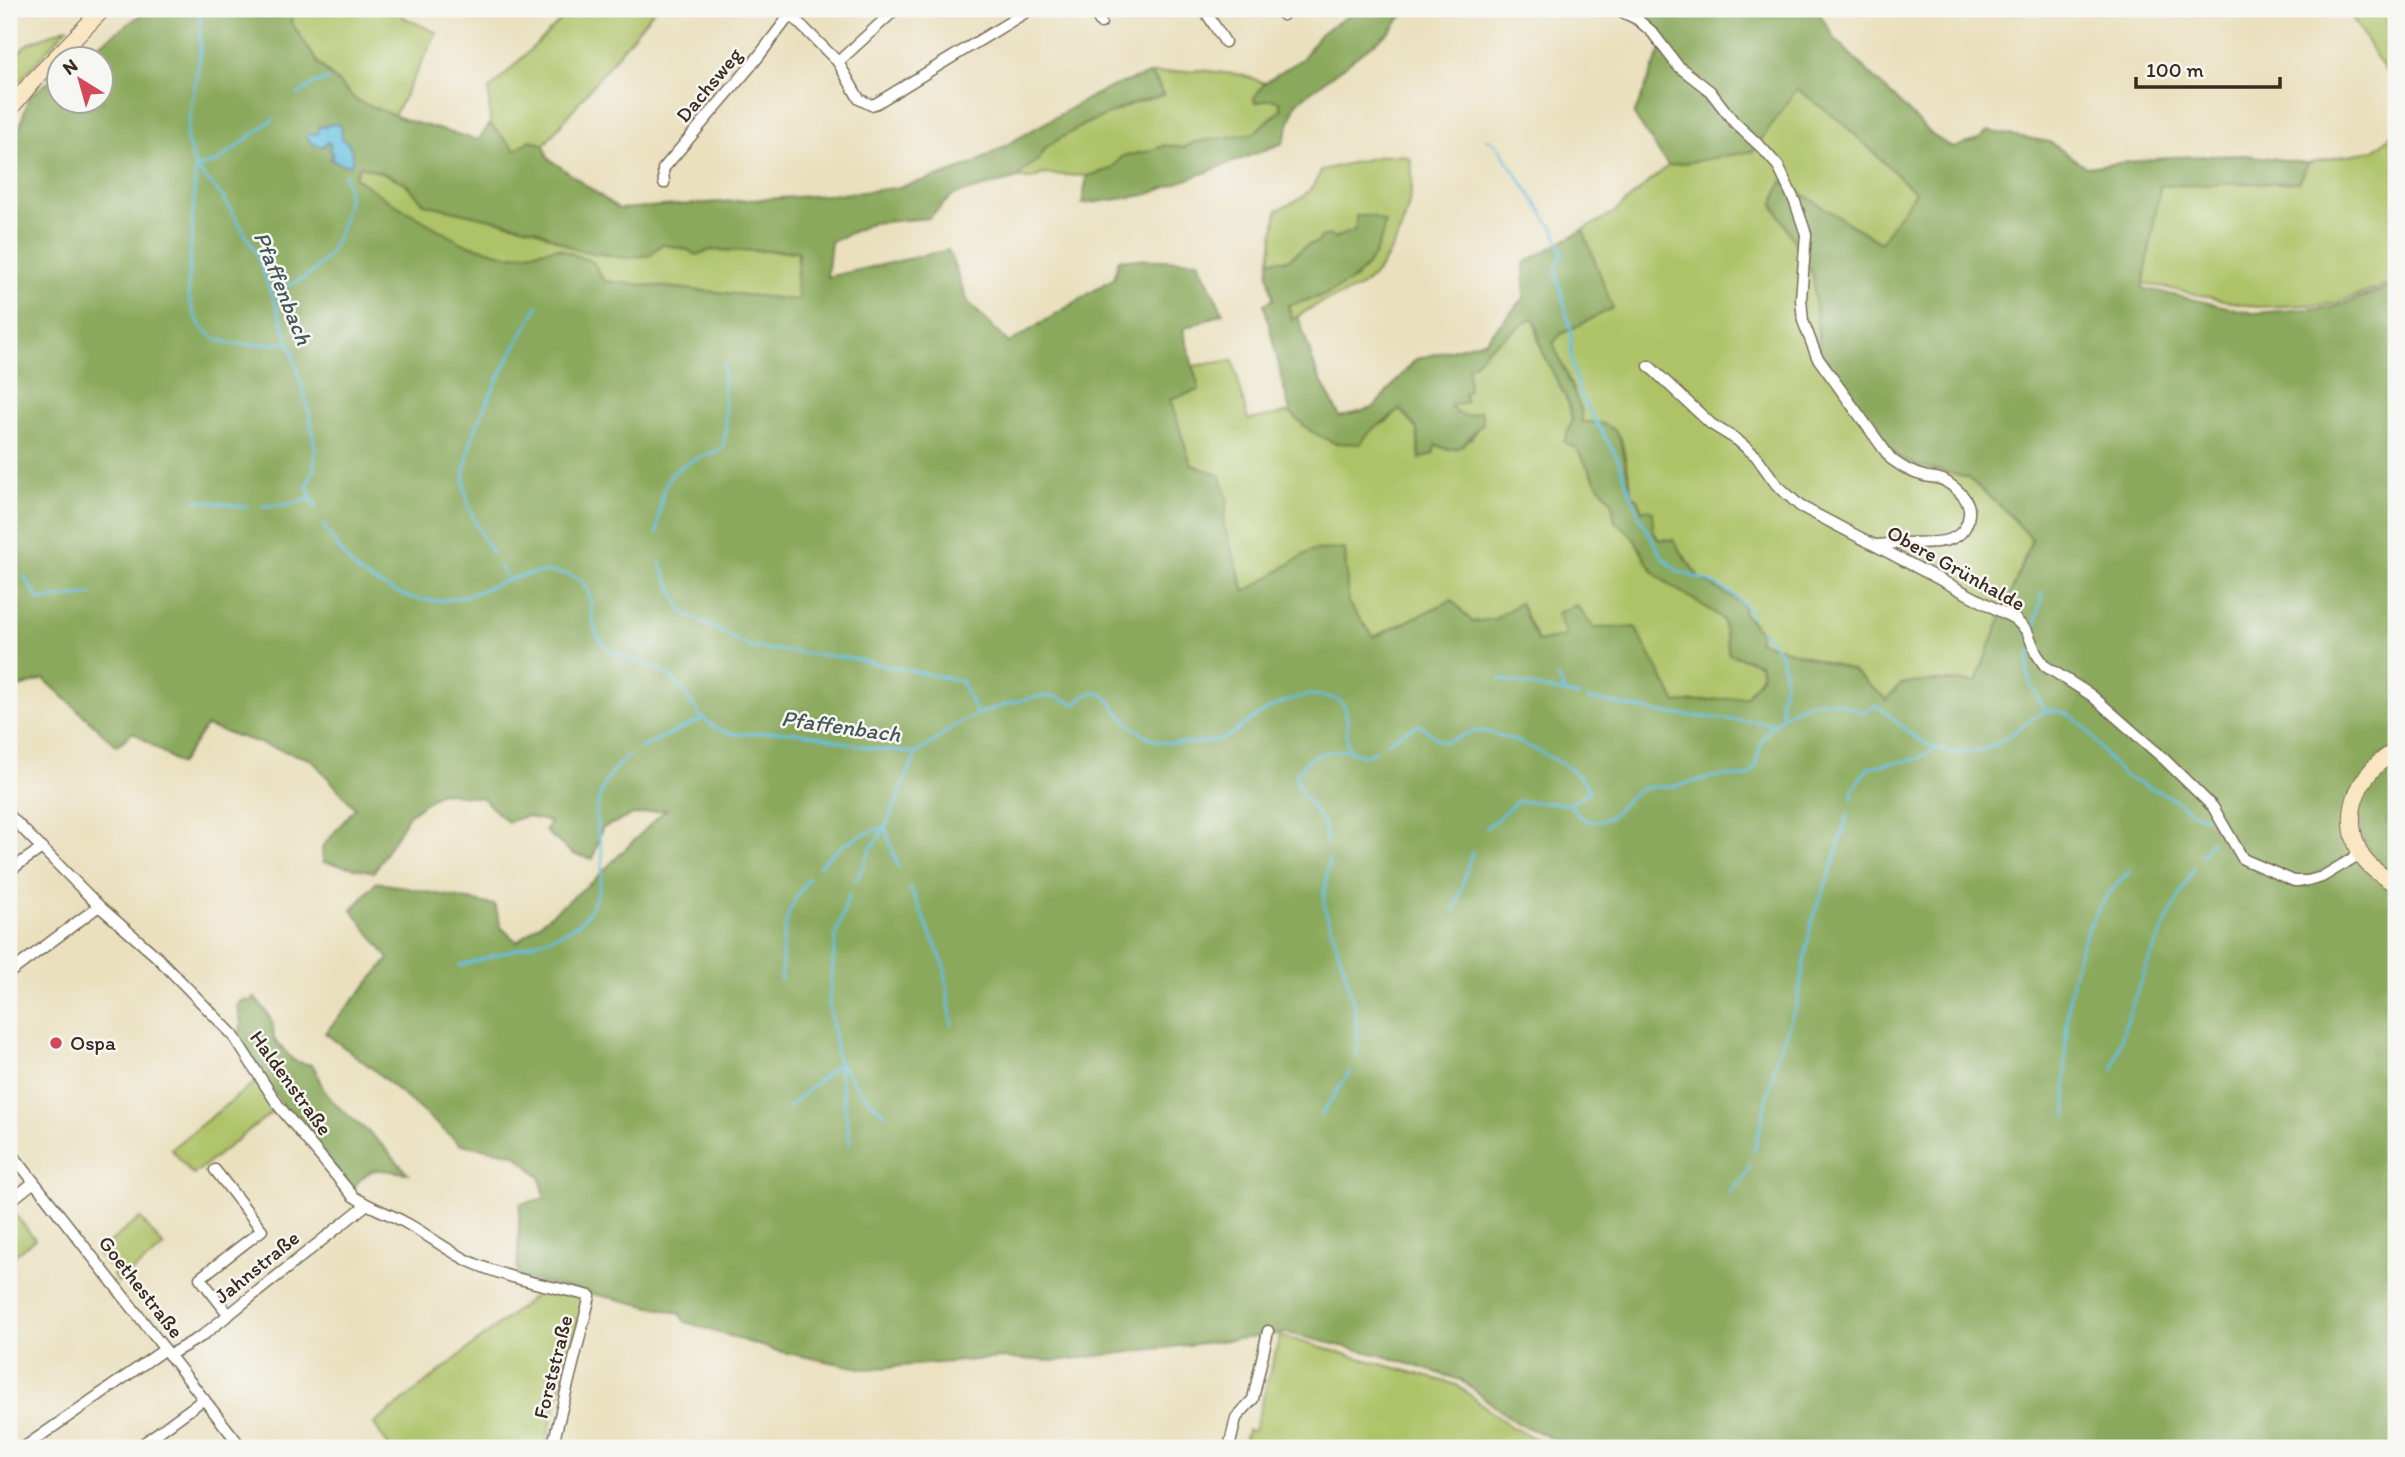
<svg xmlns="http://www.w3.org/2000/svg" width="2405" height="1457" viewBox="0 0 2405 1457" font-family="Itim,sans-serif">
  <style>
    .green { fill: #aec368; stroke: #747643; stroke-width: 2 }
    .forest { fill: #8aa95c; stroke: #626a3d; stroke-width: 2; fill-rule: evenodd }
    .water { fill: #64bfe2; stroke: #507480; stroke-width: 2 }
    .lines { fill: none; stroke-linecap: round; stroke-linejoin: round }
    .stream { stroke: #64bfe2; stroke-width: 2.5 }
    .street-casing { stroke: #786a56; stroke-width: 13 }
    .secondary-casing { stroke: #786a56; stroke-width: 18 }
    .street { stroke: #fff; stroke-width: 10 }
    .secondary { stroke: #f9e7c3; stroke-width: 16 }
    .poi-dot { fill: #d1495b; stroke: #f6f6f2; stroke-width: 2.5 }
    .labels { text-anchor: middle; stroke-width: 5; stroke-linejoin: round; paint-order: stroke }
    .street-label { font-size: 21px; fill: #3b2a1e; stroke: #f6f6f2 }
    .poi-label { font-size: 21px; fill: #3b2a1e; stroke: #f6f6f2; text-anchor: start }
    .water-label { font-size: 23px; font-style: italic; fill: #475759; stroke: #f6f6f2 }
  </style>
  <rect width="100%" height="100%" fill="#f6f6f2"/>
  <filter id="ink" filterUnits="userSpaceOnUse"><feTurbulence type="fractalNoise" baseFrequency=".0143" numOctaves="2"/><feDisplacementMap in="SourceGraphic" scale="14" xChannelSelector="R" yChannelSelector="G"/><feConvolveMatrix kernelMatrix="1 2 1 2 8 2 1 2 1" color-interpolation-filters="sRGB"/></filter>
  <filter id="wash" filterUnits="userSpaceOnUse"><feTurbulence type="fractalNoise" baseFrequency=".00686" numOctaves="4" result="noise"/><feDisplacementMap in="SourceGraphic" scale="28" xChannelSelector="R" yChannelSelector="G"/><feGaussianBlur stdDeviation="1.57" result="paint"/><feColorMatrix in="noise" values="0 0 0 0 0 0 0 0 0 0 0 0 0 0 0 0 0 1.4 0 .05"/><feComposite in="paint" operator="in"/></filter>
  <g filter="url(#wash)">
    <rect width="100%" height="100%" fill="#eae0be"/>
    <g class="green">
      <path d="M291 9H406L403 17 437 33 394 116 357 101 319 64 291 22Z"/>
      <path d="M552 9H655L544 145 531 140 515 150 490 124 489 90 560 21Z"/>
      <path d="M2347 9H2396V89Z"/>
      <path d="M68 27 9 93V63L27 44Z"/>
      <path d="M1199 70 1242 75 1265 83 1254 98 1255 103 1272 99 1280 102 1281 110C1272 118 1261 123 1255 133L1195 142 1184 148 1165 145 1150 151 1123 156 1111 169 1087 176 1043 174 1032 179 1018 178 1024 170 1039 159 1046 147 1083 125 1134 103 1164 95 1156 79 1149 74Z"/>
      <path d="M1797 89 1844 124 1915 192 1881 243 1783 182 1773 204 1813 275 1820 352 1897 456 1918 465 1968 478 2007 512 2032 539 1976 682 1935 681 1900 684 1887 700 1851 670 1758 641 1753 623 1744 614 1742 603 1699 578 1680 550 1658 539 1653 530V512L1642 511 1631 494 1630 480 1621 438 1594 422 1582 423 1581 409 1553 343 1561 334 1612 308 1583 230 1612 214 1668 166 1753 151Z"/>
      <path d="M2396 132V282L2334 304 2256 307 2143 283 2160 185 2298 182 2308 163 2374 150Z"/>
      <path d="M1401 155 1410 158C1420 196 1393 266 1360 287 1350 294 1336 296 1325 301 1314 306 1302 313 1293 320L1288 305 1321 297 1357 278 1356 228 1352 232 1306 246 1288 260H1270L1277 210C1300 200 1312 195 1321 170L1381 156Z"/>
      <path d="M360 166 388 175 405 183 425 204 535 229 577 250 626 258 650 255 662 244 688 250 696 255 710 250 799 252 800 296 795 300 604 281 592 262 557 248 510 256 462 243 389 201 354 177Z"/>
      <path d="M1532 318 1535 320 1537 336 1543 353 1569 404 1572 420 1565 442 1577 449 1597 483 1612 502 1615 522C1642 537 1640 561 1659 577 1679 593 1704 603 1723 620L1729 654 1760 664 1762 675 1746 697 1676 703 1635 628 1537 642 1520 603 1495 619 1472 622 1452 600 1374 637 1348 603 1345 550H1312L1245 592 1223 523 1228 501 1191 465 1170 399 1199 390 1193 366 1233 360 1248 420 1290 412C1314 435 1326 442 1360 444L1368 431 1388 421 1400 409 1417 429 1420 459 1436 444 1471 439 1478 427C1468 419 1459 416 1451 407 1462 388 1470 394 1468 367L1475 363 1486 350Z"/>
      <path d="M259 1083 276 1109 193 1175 171 1149 250 1086Z"/>
      <path d="M9 1207 35 1239 9 1260Z"/>
      <path d="M140 1218 164 1247 118 1282 113 1275V1270L96 1253Z"/>
      <path d="M546 1287 579 1297 584 1306 544 1448H390L374 1424Z"/>
      <path d="M1280 1336 1457 1385 1511 1427 1555 1448H1243L1247 1430 1254 1431Z"/>
    </g>
    <g class="forest">
      <path d="M149 9H291V22L319 64 357 101 409 121 478 140 490 124 515 150 531 140 544 145 548 158 619 209 854 193 895 188 940 176 973 164 1087 99 1111 87 1149 74C1157 80 1158 87 1164 95L1134 103 1083 125 1046 147 1039 159 1024 170 1018 178 953 195 929 218 872 223 831 242 827 277 948 250 968 302 1009 343 1114 278 1119 259 1198 261 1223 313 1183 329 1199 390 1170 399 1191 464 1221 476 1228 501 1223 523 1245 592 1312 550 1345 549 1348 603 1374 637 1452 600 1472 622 1495 619 1520 603 1538 642 1566 636 1557 613 1576 605 1594 628 1635 627 1676 703 1746 697 1762 676 1760 664 1729 654 1723 620C1704 603 1679 593 1659 577 1640 561 1642 537 1615 522L1612 502 1597 483 1577 449 1564 442 1572 420 1569 404 1543 353 1535 320 1532 318 1486 350 1475 363 1468 367 1469 390 1464 394 1466 402 1459 405 1452 404 1451 407C1462 419 1467 417 1481 411L1483 424C1466 434 1466 459 1436 445L1433 454 1420 459 1417 429 1400 409C1386 423 1370 427 1360 444L1334 443 1310 431 1290 412 1264 304 1273 299 1268 274 1270 260H1288L1306 246 1318 242 1321 237 1327 235 1336 238 1346 233 1352 232 1356 228V216H1372L1385 222C1376 278 1338 293 1288 305L1292 320 1298 316 1317 373 1340 417 1373 408 1416 359 1485 341 1524 298V263L1583 230 1613 308 1561 334 1553 343 1581 410 1582 422C1615 421 1620 431 1625 461 1628 472 1630 483 1631 494L1639 500 1642 511 1648 509 1653 512V530L1658 539 1673 540 1699 578 1742 603 1744 614 1760 632 1758 641 1851 670 1887 700 1900 684 1935 681 1976 682 2032 539 2007 512 1968 478 1918 465 1897 456 1820 352 1813 275 1773 204 1782 181 1880 243 1915 192 1844 124 1797 89 1753 151 1668 166 1634 115 1662 47 1652 32 1616 9H1817L1835 39 1932 135 1953 148 1979 139 1988 131 2050 142 2086 167 2172 157 2246 155 2308 163 2298 182 2160 186 2143 288 2253 313 2335 307 2396 285V748L2379 757 2348 830 2396 891V1448H1574L1515 1422 1461 1380 1380 1355 1287 1333 1055 1361 1000 1358 865 1369 777 1351 685 1322 679 1313 517 1277 520 1204 545 1198 540 1177 515 1154 460 1144 373 1069 325 1033 389 959 352 910 376 882 495 905 501 927 517 942 593 881 666 809 630 816 602 828 593 859 573 854 545 831 550 822 526 816 508 822 497 813 483 798 440 792 409 815 374 872 323 862 322 847 355 808 312 760 206 726 180 764 133 732 117 746 44 679 20 687 9 673V139L19 130 29 96 59 74 60 102H102V60L79 59ZM330 125 342 129V140L347 144 350 164 344 165 331 158 333 155 332 145 328 142 324 146 313 144 307 137 317 134 322 127ZM360 166 388 175 405 183 425 204 535 229 577 250 626 258 650 255 662 244 688 250 696 255 710 250 798 251 796 291 800 296 795 300 604 281 593 262 557 248 510 256 462 243 389 201 354 177Z"/>
      <path d="M1359 9H1408L1389 32 1296 103 1283 143 1146 195 1082 204 1087 176 1111 169 1123 156 1150 151 1165 145 1184 148 1195 142 1255 133C1261 123 1273 119 1281 110L1280 102 1272 99 1255 103 1254 98 1265 83 1303 58 1320 34Z"/>
      <path d="M2396 755V793L2387 822 2396 830V876C2367 860 2348 826 2363 792 2369 779 2386 766 2396 755Z"/>
      <path d="M254 997 267 1012 273 1025 274 1039 294 1061 312 1065C318 1072 319 1082 324 1090 338 1111 360 1123 377 1140 388 1150 396 1162 408 1173 377 1171 374 1162 353 1188L283 1106 240 1040 241 1022 237 1005 243 1000 250 1001Z"/>
    </g>
    <path class="water" d="M338 123 342 129V139C352 144 353 153 352 164L344 165 330 159 333 155 329 148 331 145 328 142 321 147 313 144 306 136 308 134H317L320 126 327 127 328 124 335 125Z"/>
    <g class="lines">
      <g class="stream">
        <path d="M200 9V57L186 137 196 168 222 196 255 250 290 343 310 416 315 448 314 470 307 486 316 509"/>
        <path d="M298 95 312 85 329 79"/>
        <path d="M273 119 217 162 196 168 188 293C200 356 240 344 290 343"/>
        <path d="M1486 139 1496 144 1555 231 1562 252 1556 271 1571 331 1572 362 1580 395 1617 457 1639 515 1662 557 1677 571 1713 583 1731 593 1745 605 1752 618"/>
        <path d="M269 289C310 285 336 256 344 216 345 210 349 201 348 195 348 188 345 181 345 174"/>
        <path d="M196 500 247 507"/>
        <path d="M263 506 284 505 311 499"/>
        <path d="M323 525C333 539 342 556 354 568 362 575 372 581 381 585 420 606 447 605 487 588 512 578 542 567 569 575 600 584 586 619 599 638 614 661 647 660 668 675 690 691 696 723 723 731 745 738 769 730 791 732 827 734 859 750 895 751 901 751 911 754 917 752 928 749 945 731 956 725 974 714 1037 691 1057 697 1063 699 1069 702 1076 704 1080 701 1084 695 1089 694 1104 687 1113 707 1122 716 1132 727 1152 743 1167 743 1185 743 1210 744 1226 737 1235 734 1240 727 1248 722 1270 706 1301 690 1328 697 1332 698 1339 699 1342 703 1351 713 1344 736 1349 750L1362 756 1375 751"/>
        <path d="M657 534C664 473 663 470 722 449L726 432 723 363"/>
        <path d="M492 553C480 533 469 513 465 489 459 437 514 351 538 305"/>
        <path d="M660 563 683 612 750 647 849 658 961 681 977 714"/>
        <path d="M499 566 508 580"/>
        <path d="M24 576 39 600 93 594"/>
        <path d="M2035 629 2042 592"/>
        <path d="M1761 631 1775 645 1782 658 1785 680 1780 700 1783 716"/>
        <path d="M2030 651C2024 679 2031 687 2046 711"/>
        <path d="M1557 676 1566 694"/>
        <path d="M1500 679 1578 696"/>
        <path d="M1588 699 1664 713 1775 724"/>
        <path d="M1387 743 1405 731 1419 725C1428 729 1433 738 1441 741 1453 744 1465 731 1477 731 1501 730 1584 768 1590 791L1570 804C1577 816 1585 824 1600 821 1618 817 1625 795 1642 789 1654 785 1668 788 1680 785 1694 782 1707 777 1722 776 1730 775 1741 779 1748 776 1759 770 1757 752 1761 742 1772 719 1802 700 1827 701 1839 701 1851 708 1863 712L1875 706 1880 708C1894 718 1904 730 1918 739 1962 765 1988 753 2025 724 2036 716 2045 708 2059 711 2089 718 2101 757 2123 775 2134 783 2150 787 2162 793 2185 804 2185 814 2214 819"/>
        <path d="M639 749 702 719"/>
        <path d="M1852 799 1853 788 1869 767 1917 759 1937 748"/>
        <path d="M1486 828 1518 801 1570 804"/>
        <path d="M1327 844 1324 825 1298 787 1296 777C1306 753 1324 752 1348 750"/>
        <path d="M2202 856 2211 841"/>
        <path d="M1329 860 1324 895 1325 908C1336 945 1366 1022 1355 1058"/>
        <path d="M819 866C835 849 861 831 885 828L898 867"/>
        <path d="M856 881 872 847 885 828 917 752"/>
        <path d="M910 887 944 965 952 1025"/>
        <path d="M849 895 836 935 829 1001 850 1144"/>
        <path d="M1454 912 1472 852"/>
        <path d="M459 966C487 957 561 939 580 922 599 905 605 872 601 847 599 836 596 827 596 815 598 791 610 771 628 756"/>
        <path d="M781 980C784 935 780 916 809 878"/>
        <path d="M2113 1070C2130 999 2158 933 2194 869"/>
        <path d="M787 1108 839 1063 861 1092 885 1115"/>
        <path d="M1321 1115 1350 1072"/>
        <path d="M2067 1116C2063 1032 2062 932 2129 872"/>
        <path d="M1754 1151 1778 1054 1797 1003 1811 924 1833 865 1848 814"/>
        <path d="M1729 1193 1744 1178 1750 1165"/>
      </g>
    </g>
  </g>
  <g filter="url(#ink)">
    <g class="lines">
      <g class="street-casing">
        <g id="street">
          <path d="M785 9 838 62 859 99 871 105 877 103 1031 9"/>
          <path d="M1092 9 1101 23"/>
          <path d="M1204 9 1225 42"/>
          <path d="M1279 9 1283 15"/>
          <path d="M1616 9 1637 19 1652 32 1678 66 1710 91 1734 122 1763 149 1778 166 1795 202 1806 234 1801 299 1803 321 1817 357 1891 459C1901 466 1911 473 1924 476 1932 478 1938 477 1945 481 1956 488 1971 500 1969 514 1966 548 1928 542 1904 543 1895 543 1886 544 1877 545"/>
          <path d="M838 62 896 9"/>
          <path d="M664 183 663 169 755 61 790 15"/>
          <path d="M1649 366 1711 424 1737 440 1756 456 1776 484 1800 506 2015 619 2027 631 2036 653 2045 666 2091 695 2163 758 2213 807 2243 859 2294 881H2308L2322 877 2360 854"/>
          <path d="M9 815 99 906 156 956 233 1035 278 1105 353 1196C370 1208 389 1213 406 1223 428 1235 448 1251 471 1262 508 1279 551 1286 590 1296L552 1448"/>
          <path d="M9 871 42 848"/>
          <path d="M9 973 99 906"/>
          <path d="M9 1150 242 1448"/>
          <path d="M215 1170 262 1230 200 1278 229 1315"/>
          <path d="M9 1202 34 1182"/>
          <path d="M169 1355 202 1336 366 1205"/>
          <path d="M23 1448 165 1349"/>
          <path d="M137 1448 204 1399"/>
          <path d="M1229 1448 1236 1418 1253 1399 1268 1331"/>
        </g>
      </g>
      <g class="secondary-casing">
        <g id="secondary">
          <path d="M9 110 32 82 103 9"/>
          <path d="M2396 751C2359 772 2340 812 2360 853 2367 867 2383 877 2396 884"/>
        </g>
      </g>
      <use href="#street" class="street"/>
      <use href="#secondary" class="secondary"/>
    </g>
  </g>
  <circle class="poi-dot" cx="56" cy="1043" r="7"/>
  <g class="labels">
    <g class="street-label">
      <text transform="translate(709 85) rotate(-50)" y="7">Dachsweg</text>
      <text transform="translate(1956 568) rotate(29)" y="7">Obere Grünhalde</text>
      <text transform="translate(291 1083) rotate(54)" y="7">Haldenstraße</text>
      <text transform="translate(257 1267) rotate(-39)" y="7">Jahnstraße</text>
      <text transform="translate(141 1287) rotate(52)" y="7">Goethestraße</text>
      <text transform="translate(553 1367) rotate(-76)" y="7">Forststraße</text>
    </g>
    <g class="poi-label">
      <text x="70" y="1050">Ospa</text>
    </g>
    <g class="water-label">
      <text transform="translate(283 288) rotate(68)" y="8">Pfaffenbach</text>
      <text transform="translate(841 726) rotate(8)" y="8">Pfaffenbach</text>
    </g>
  </g>
  <rect width="2405" height="1457" fill="none" stroke="#f6f6f2" stroke-width="35"/>
  <g transform="translate(80 80) rotate(323)"><circle r="33" fill="#f6f6f2" stroke="#aba49d" stroke-width="2"/>
  <path d="M0-5L12 26L0 18L-12 26Z" fill="#d1495b"/>
  <text y="-10" font-size="19" font-weight="bold" text-anchor="middle" fill="#3b2a1e">N</text>
  </g>
  <path d="M2136 77v10h144v-10" fill="none" stroke="#3b2a1e" stroke-width="3.5"/>
  <text x="2146" y="77" font-size="21" fill="#3b2a1e" stroke="#f6f6f2" stroke-width="5" paint-order="stroke">100 m</text>
</svg>
